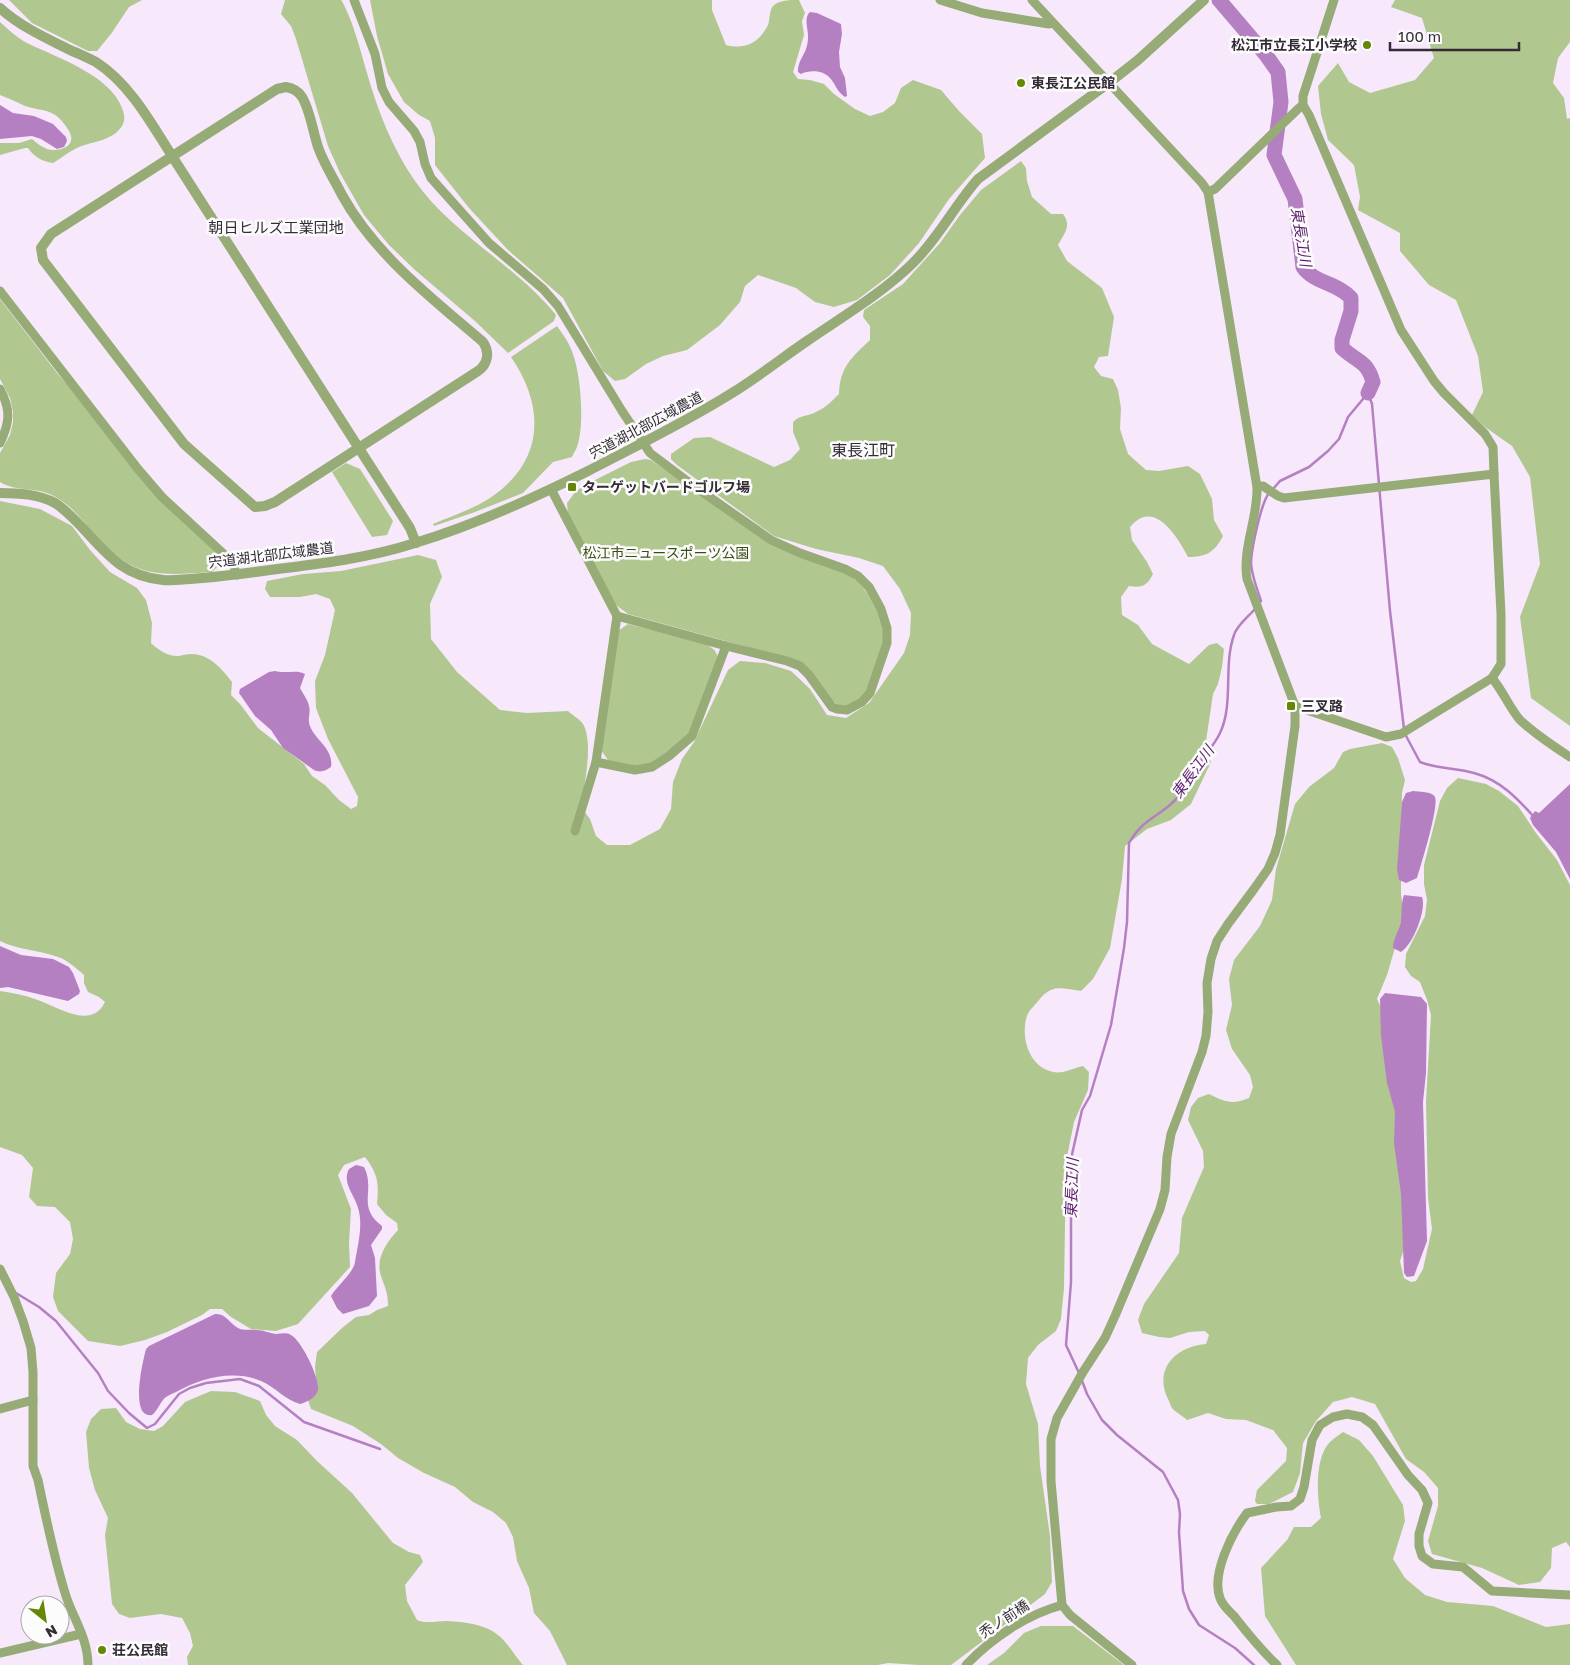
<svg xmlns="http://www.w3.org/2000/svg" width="1570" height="1665" viewBox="0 0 1570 1665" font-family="'Golos Text','Noto Sans JP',sans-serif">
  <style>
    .green { fill: #b1c790 }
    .water { fill: #b480c2 }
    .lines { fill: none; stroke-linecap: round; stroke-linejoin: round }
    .stream { stroke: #b480c2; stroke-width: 2.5 }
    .river { stroke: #b480c2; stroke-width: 15 }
    .minor { stroke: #96ab75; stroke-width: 9 }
    .tertiary { stroke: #96ab75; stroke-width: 10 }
    .poi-dot { fill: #658706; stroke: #fcfcfc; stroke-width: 2 }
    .labels { text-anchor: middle; stroke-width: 5; stroke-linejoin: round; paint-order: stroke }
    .poi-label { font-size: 14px; font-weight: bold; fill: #332b36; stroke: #fcfcfc; text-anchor: start }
    .street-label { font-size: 14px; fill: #332b36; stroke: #fcfcfc }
    .park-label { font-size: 14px; fill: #3b4d13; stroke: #fcfcfc }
    .neighbourhood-label { font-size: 15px; fill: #332b36; stroke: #fcfcfc }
    .water-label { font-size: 15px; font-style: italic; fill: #5d1c6d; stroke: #fcfcfc }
    .quarter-label { font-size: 16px; fill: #332b36; stroke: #fcfcfc }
  </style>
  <rect width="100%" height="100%" fill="#f7e9fb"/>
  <g class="green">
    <path d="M9 0H142L129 7 111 34 97 51H88L32 23Z"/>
    <path d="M285 0H341L342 1C354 24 360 49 367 73 378 111 392 148 415 181 452 234 516 265 556 315L554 321 508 353 476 322 415 270 389 245 364 215 340 173 328 146 296 39 291 26 281 14Z"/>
    <path d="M370 0H712V10L726 45C745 50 759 43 768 25 770 19 769 11 773 6 779 0 790 0 799 0L805 13 802 21 804 35 793 72 798 79 810 80 824 84 834 94 855 109 870 116 883 112 895 103 901 88 913 80 941 90 959 111 982 134 985 158 949 199 919 243 890 275 857 300 834 307 815 302 796 288 758 275 745 286 740 302 720 325 687 350 663 356 646 364 625 379 615 381 603 371 563 298 508 250 469 208 435 165V138L430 121 419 115 404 102 388 74 377 36Z"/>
    <path d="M1395 0H1570V42L1558 58 1553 83 1564 98 1567 119 1570 118V726L1531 698 1520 617 1540 564 1530 477 1512 446 1485 427 1472 415 1483 392 1478 356 1456 300 1429 285 1400 251V233L1358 210 1360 197 1354 165 1328 140 1321 114 1318 86 1338 63 1349 82 1370 93 1415 80 1434 58 1422 18 1391 7Z"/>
    <path d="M0 22C8 29 17 38 27 43 56 57 110 75 122 108 124 113 126 120 122 126 112 142 90 141 75 149 67 153 60 159 53 163 42 161 35 158 28 148H25L0 155V143H19L32 139C36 142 40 146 45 148 53 153 74 149 71 136 70 130 62 121 58 117 49 109 36 110 25 106 17 102 8 98 0 95Z"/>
    <path d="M1021 161 1026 168 1027 181 1032 197 1051 214H1063C1072 226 1064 234 1058 245L1067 261 1102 288 1114 317 1108 356 1099 357 1094 367 1101 376 1113 379 1118 390 1121 408 1120 429 1128 454 1146 470 1159 471 1188 466 1200 474 1212 499 1214 520 1223 536C1214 553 1206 557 1188 557 1177 536 1154 498 1130 527L1132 540 1147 562 1153 574C1147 586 1142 588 1129 586L1121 597 1122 615 1138 625 1152 644 1189 664 1209 645 1217 643 1224 649 1222 667 1218 684 1213 694 1205 748 1211 762 1191 804 1171 820 1147 829 1125 846 1122 879 1110 948 1093 979 1081 991C1074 990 1059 987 1054 989 1047 991 1043 995 1039 1000 1035 1005 1029 1010 1027 1016 1020 1037 1029 1067 1053 1072 1064 1074 1073 1068 1083 1066L1089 1072 1088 1090 1074 1122 1066 1162 1064 1288 1061 1319 1056 1331 1038 1345 1028 1358 1026 1384 1038 1424 1040 1466 1050 1536 1052 1582 1045 1594 951 1665H919L888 1663 878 1665H567L550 1631 534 1613 529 1588 517 1561 513 1537 506 1523 493 1512 473 1502 455 1487 424 1473 398 1458 381 1444 353 1426 311 1409 308 1400 317 1391 315 1367 317 1352 342 1328 356 1317 369 1315 377 1310 388 1306C388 1292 385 1288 381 1276 375 1258 387 1242 398 1230L397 1223 386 1215 377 1204C379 1183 378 1174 365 1157L344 1165 338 1175 351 1209 349 1243 350 1267 298 1324 276 1331 251 1329 231 1317 222 1309H210L202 1315 167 1332 145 1340 120 1346 88 1341 58 1311 53 1297 56 1273 70 1254 73 1239 70 1222 55 1207 37 1206 29 1197 33 1168 22 1155 0 1147V991C12 993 24 995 35 999 57 1006 91 1031 105 1002L99 997 88 992 84 983V975C76 968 67 960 58 957 39 950 18 950 0 941V501L40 509 72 526 90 550 110 572 137 588 146 600 152 623 151 643C158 650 169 657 179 656 183 655 187 654 191 654 210 654 222 669 232 682L231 695 240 704 258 728 304 764 312 776 325 785 339 800 351 809 357 806 358 797 328 739 316 708 315 681 325 655 335 610 330 599 316 594 300 597H270L265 589 267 581 303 574 341 571 418 555 436 560 442 577 430 604 431 639 457 672 500 710 527 713 568 711C572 715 580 719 583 724 594 743 584 785 581 807L590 819 596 836 607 845H630L660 829 671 809 673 782 682 759 694 742 728 670 740 661 765 663 791 671 810 689 827 715 846 718 869 703 904 653 910 635 911 613 900 589 883 566 859 558 816 549 774 536 677 465 671 459V454L694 438 710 437 774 467 790 460 800 449 793 432V422C801 414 807 417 816 412 825 408 832 401 839 394 840 367 851 358 870 340V326L863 317 864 310 903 284 940 243 960 215 981 190Z"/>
    <path d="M0 299 57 373 218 553 219 561 217 567 212 572C157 576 133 578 94 534 82 519 70 504 52 495 34 487 13 491 0 482V453L10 435 13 422V412L10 398 0 379Z"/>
    <path d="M557 326C562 333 568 341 571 349 581 371 585 425 577 447 576 450 573 454 572 457L553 462 523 493 475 512 434 526 433 524C452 516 473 509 490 498 544 462 546 408 511 357Z"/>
    <path d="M645 459 651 460 682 481 766 541 847 574 857 581 865 590 882 619 885 636 870 684 864 697 849 706 838 705 831 700 813 675 747 647 628 614 616 605 606 588 568 515 567 503 576 491 589 483 631 462Z"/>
    <path d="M346 463 360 469 393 521 387 535 372 537 332 472Z"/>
    <path d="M628 624 703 643C711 647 716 649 718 658L690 733 671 751 646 766H635L608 760 601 750 618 631Z"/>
    <path d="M1382 743 1392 747 1398 758 1405 780 1402 793 1401 869V894L1403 910 1397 941 1387 975 1377 999 1384 1014 1397 1116 1408 1238 1400 1261 1404 1278 1411 1282 1416 1281 1423 1269 1432 1229 1428 1198 1426 1101 1431 1015 1427 1000 1420 982 1411 976 1405 967 1406 954 1425 916 1427 900 1424 884V865L1440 801 1447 788 1458 778 1486 784 1499 791 1518 806 1536 833 1557 860 1570 885V1547L1566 1542 1552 1548 1551 1568 1540 1582 1519 1585 1482 1568 1432 1554 1428 1541 1438 1506V1488L1424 1472 1406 1459 1375 1404 1352 1397 1333 1402 1316 1421 1303 1443 1300 1473 1293 1492 1269 1504H1257L1255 1501 1257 1490 1286 1461 1287 1448 1273 1430 1246 1420 1226 1419 1208 1413 1187 1420C1183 1416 1175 1412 1172 1408 1170 1405 1169 1400 1167 1397 1154 1367 1178 1346 1206 1344L1209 1335 1205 1331 1189 1332 1170 1338 1159 1337 1142 1333 1138 1320 1144 1304 1179 1253 1182 1218 1204 1167 1203 1151 1188 1120 1191 1107 1198 1098 1209 1094C1225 1102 1232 1105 1249 1098L1253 1087 1250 1075 1232 1049 1226 1030 1232 1005 1229 979 1234 960 1260 926 1272 900 1276 869 1295 804 1309 787 1334 768 1343 752 1350 749Z"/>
    <path d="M211 1391 235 1392 260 1401 266 1415 275 1426 297 1440 317 1461 352 1493 393 1543 409 1552 420 1555 423 1562 405 1585 407 1601 417 1620C426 1624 436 1621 447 1621 464 1622 485 1624 498 1635 508 1643 515 1656 523 1665H188L187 1657 193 1646 190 1633 182 1618 161 1614 130 1618 119 1614 112 1604 105 1535 108 1518 95 1490 89 1468 86 1432 91 1419 101 1409 116 1408 126 1422 140 1429 154 1431 163 1426 185 1402Z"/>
    <path d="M1343 1432 1359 1440 1373 1456 1403 1505 1405 1521 1393 1559 1405 1578 1425 1595 1447 1602 1493 1606 1546 1627 1570 1624V1665H1296L1265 1616 1261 1568 1287 1540 1294 1527H1311L1321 1518C1317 1498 1314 1458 1330 1442 1334 1438 1339 1435 1343 1432Z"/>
    <path d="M1041 1626H1073L1124 1665H987L1004 1653 1024 1633Z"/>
  </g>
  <g class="water">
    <path d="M810 12 817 13 841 24 842 34 839 52 840 67 845 78 847 96 845 97C836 91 836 84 829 77 822 70 809 70 801 74L798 72C798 58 807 55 808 39 809 30 803 18 810 12Z"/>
    <path d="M0 105 13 113 34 116 53 124 66 137 67 141 64 147 57 149 41 139 32 136 0 139Z"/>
    <path d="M275 671C285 674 297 669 305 674L300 688C303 694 308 700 309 706 311 713 307 719 310 726 315 740 334 749 331 767 325 771 321 773 314 770L283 748 271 730 255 716 239 693 240 689 269 672Z"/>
    <path d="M1570 784V879L1556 852 1533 825 1530 818 1535 811 1539 813Z"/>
    <path d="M1413 791C1419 792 1432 791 1435 797 1439 807 1421 865 1417 878L1406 883 1399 880 1397 869 1402 802 1406 793Z"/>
    <path d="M1404 895 1422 897C1427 909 1413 945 1401 952L1393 948C1393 938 1400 930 1401 920 1402 911 1401 903 1404 895Z"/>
    <path d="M0 946 21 955 53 959 69 967 73 973 80 991 79 994 68 1001 8 987 0 988Z"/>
    <path d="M1385 993 1421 997 1427 1004 1426 1073 1423 1102 1427 1241 1414 1276 1407 1277 1404 1273 1401 1194 1394 1143 1395 1112 1387 1083 1381 1036 1380 999Z"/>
    <path d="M356 1165 364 1167C376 1191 356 1206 382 1226V1229L371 1245 375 1258 377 1296 369 1306 343 1314 337 1308 331 1296C337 1286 354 1272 355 1262 358 1244 364 1222 357 1205 353 1193 342 1182 349 1169Z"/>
    <path d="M215 1314C226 1313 229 1323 238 1328 244 1331 250 1329 257 1330 263 1330 269 1333 276 1334 281 1334 286 1332 291 1335 301 1340 320 1378 318 1390 316 1398 307 1402 300 1404 285 1400 275 1387 261 1381 234 1369 200 1378 176 1392 172 1394 166 1396 163 1400 159 1405 157 1411 152 1415 129 1419 143 1361 146 1349L149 1346Z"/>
  </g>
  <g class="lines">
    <g class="stream">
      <path d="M1368 393 1372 404 1390 611 1404 729"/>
      <path d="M1273 489 1280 481 1309 467 1328 451 1339 439 1348 417 1368 393"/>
      <path d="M1258 604 1261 601C1257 589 1252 576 1251 564 1251 550 1261 503 1269 493"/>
      <path d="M1405 734 1420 762C1438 769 1456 768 1474 773 1500 780 1517 798 1534 817"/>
      <path d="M16 1293 39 1307 56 1321 98 1373 108 1391 129 1413 147 1428 155 1424 179 1394 190 1388 206 1383 240 1379 259 1386 304 1422 380 1449"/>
      <path d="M1079 1373 1066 1345 1071 1282V1159L1082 1110 1090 1096 1111 1025 1124 948 1127 922 1129 843C1141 822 1153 819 1170 805 1185 792 1193 774 1203 758 1209 750 1216 742 1220 733 1234 704 1223 666 1234 635 1237 625 1248 617 1255 609"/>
      <path d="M1081 1378 1087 1394 1102 1420 1117 1435 1163 1472 1178 1500 1180 1514 1179 1532 1183 1591 1189 1609 1199 1625 1235 1648 1254 1665"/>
    </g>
    <path class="river" d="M1219 0 1266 55 1278 72 1281 102 1274 155 1295 199 1303 267C1314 283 1338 283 1351 298V311L1342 340V348C1357 362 1367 360 1373 382L1368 393"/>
    <g class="minor">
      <path d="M354 0 375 54 382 88 389 102 414 131 420 142 425 164 431 178 489 243 543 289 558 306 622 411 650 453 698 489 771 540 800 553 845 569 858 576 869 587 881 609 887 628V643L870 693 862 702 847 710 837 709 832 707 809 675 800 666 787 661 726 646 617 616"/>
      <path d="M940 0 982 13 1049 24 1052 22"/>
      <path d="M1032 0 1202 183 1208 192 1257 487C1258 518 1242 548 1247 579L1295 706V726L1280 835 1275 853 1268 869 1254 889 1228 924 1217 941 1211 959 1207 983 1208 1012 1206 1036 1202 1052 1171 1134 1167 1157 1165 1190 1160 1209 1115 1316 1105 1338 1083 1372 1057 1418 1051 1439V1481L1062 1605 1070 1615 1132 1665"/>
      <path d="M1334 0 1303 96V105L1309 115 1401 330 1434 381 1444 393 1485 434 1493 447 1494 474"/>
      <path d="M1208 192 1215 189 1299 108 1303 105"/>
      <path d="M0 291 138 469 162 497 226 556 234 567 237 575"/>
      <path d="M0 389C11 410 10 422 0 443"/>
      <path d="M1257 487 1263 486 1278 496 1284 498 1494 474 1501 614V664L1492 678 1409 729 1401 734 1386 737 1295 706"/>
      <path d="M551 489 617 616 596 762 575 831"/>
      <path d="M1492 678C1503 691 1509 707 1520 720 1535 734 1553 746 1570 757"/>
      <path d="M596 762 635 770 652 767 669 756 692 736 726 646"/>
      <path d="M0 1269 14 1297 23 1321 31 1348 33 1372V1466L38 1480C46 1519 54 1558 66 1596 74 1620 88 1639 88 1665"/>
      <path d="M0 1409 33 1400"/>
      <path d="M0 1653 81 1634"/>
      <path d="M966 1665C992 1638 1026 1615 1062 1605"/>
      <path d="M1277 1665C1260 1649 1248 1634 1234 1616 1229 1611 1222 1605 1220 1598 1211 1574 1232 1533 1247 1513L1276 1507 1291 1506 1300 1499 1304 1487 1312 1440 1320 1425 1333 1417 1347 1414 1362 1417 1373 1425 1408 1475 1422 1490 1428 1503 1419 1534V1546L1422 1556 1433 1564 1463 1567 1492 1591 1570 1595"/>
    </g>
    <g class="tertiary">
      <path d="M0 8C21 27 46 38 72 51 80 54 88 58 96 62 130 84 151 123 172 156L410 528 416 543"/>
      <path d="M286 87C293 88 298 91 302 97 310 110 313 132 318 147 324 164 334 179 342 195 375 255 432 298 483 342 490 352 488 364 478 371L275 502 265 506 255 507 184 444 43 260 41 248 51 234 277 89Z"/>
      <path d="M0 493C19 493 38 494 55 503 63 508 70 515 77 522 104 550 120 576 163 580 176 581 190 579 203 578 225 576 248 573 270 570 319 564 369 558 415 543 475 525 532 499 588 471 636 446 686 422 732 393 758 377 782 358 807 341 842 317 881 294 912 264 938 239 954 206 978 179L1110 82 1138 60 1204 0"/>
    </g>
  </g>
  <g class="poi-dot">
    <circle cx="1367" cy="45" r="5"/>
    <circle cx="1021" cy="83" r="5"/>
    <rect x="567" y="482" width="10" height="10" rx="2.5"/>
    <rect x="1286" y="701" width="10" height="10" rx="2.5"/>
    <circle cx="102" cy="1650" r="5"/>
  </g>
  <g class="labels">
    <g class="poi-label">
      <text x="1357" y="50" text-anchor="end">松江市立長江小学校</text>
      <text x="1031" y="88">東長江公民館</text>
      <text x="582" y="492">ターゲットバードゴルフ場</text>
      <text x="1301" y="711">三叉路</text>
      <text x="112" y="1655">荘公民館</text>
    </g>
    <g class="street-label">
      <text transform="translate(646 425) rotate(-28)" y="5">宍道湖北部広域農道</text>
      <text transform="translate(271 555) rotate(-7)" y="5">宍道湖北部広域農道</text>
      <text transform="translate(1004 1619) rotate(-33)" y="5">禿ノ前橋</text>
    </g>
    <g class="park-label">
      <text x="666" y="558">松江市ニュースポーツ公園</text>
    </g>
    <g class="neighbourhood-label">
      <text x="276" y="233">朝日ヒルズ工業団地</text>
    </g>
    <g class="water-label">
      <text transform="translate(1301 237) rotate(81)" y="5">東長江川</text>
      <text transform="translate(1193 772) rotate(-54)" y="5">東長江川</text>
      <text transform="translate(1072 1188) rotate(-88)" y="5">東長江川</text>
    </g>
    <g class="quarter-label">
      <text x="863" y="456">東長江町</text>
    </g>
  </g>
  <g transform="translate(45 1620) rotate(150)"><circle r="24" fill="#fcfcfc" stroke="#aca8ad"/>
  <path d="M0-4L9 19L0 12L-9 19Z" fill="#658706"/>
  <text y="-8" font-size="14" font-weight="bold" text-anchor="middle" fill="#332b36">N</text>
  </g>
  <path d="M1390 42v8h129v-8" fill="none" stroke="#332b36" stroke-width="2.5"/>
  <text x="1398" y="42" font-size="15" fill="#332b36" stroke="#fcfcfc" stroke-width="4" paint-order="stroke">100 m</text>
</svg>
